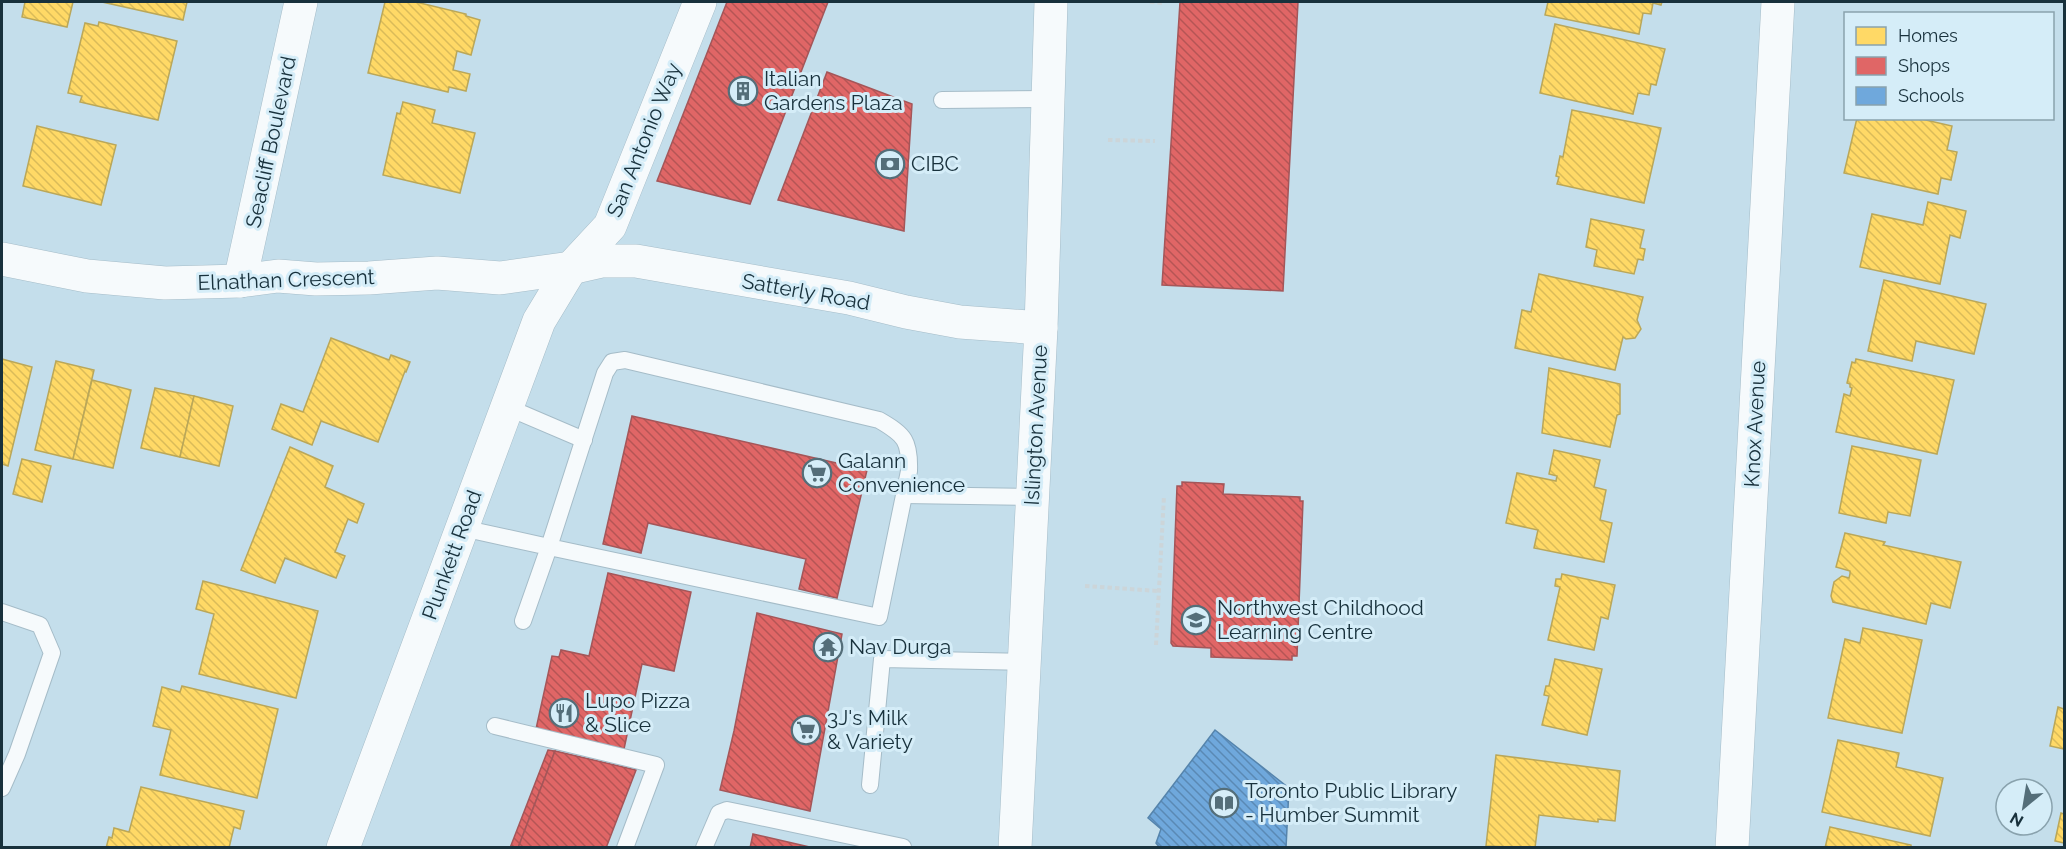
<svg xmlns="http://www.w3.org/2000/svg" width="2066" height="849" viewBox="0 0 2066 849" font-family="Raleway,sans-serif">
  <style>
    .homes { fill: url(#homes-back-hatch); stroke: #baa759; stroke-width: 1.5 }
    .shops { fill: url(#shops-back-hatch); stroke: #a45659; stroke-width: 1.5 }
    .schools { fill: url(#schools-back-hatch); stroke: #5584ac; stroke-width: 1.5 }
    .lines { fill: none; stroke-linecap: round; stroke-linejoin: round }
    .lane-casing { stroke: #a5bcc8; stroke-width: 18 }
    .street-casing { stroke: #a5bcc8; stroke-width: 34 }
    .secondary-casing { stroke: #a5bcc8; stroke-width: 34 }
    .path { stroke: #ccd5d9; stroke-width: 4; stroke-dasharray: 4.5 3; stroke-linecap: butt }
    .lane { stroke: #f6fafc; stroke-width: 16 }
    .street { stroke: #f6fafc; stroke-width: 33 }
    .secondary { stroke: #f6fafc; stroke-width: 33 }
    .labels { text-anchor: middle; stroke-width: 6; stroke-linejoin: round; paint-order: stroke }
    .poi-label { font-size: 21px; fill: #18313c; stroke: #d5edf8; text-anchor: start }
    .street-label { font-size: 21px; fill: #18313c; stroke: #d5edf8 }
  </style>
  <defs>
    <pattern id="homes-back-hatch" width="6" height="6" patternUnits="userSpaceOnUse" patternTransform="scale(1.5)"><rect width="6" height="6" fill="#ffd966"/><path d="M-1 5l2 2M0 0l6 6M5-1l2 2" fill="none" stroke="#dabb59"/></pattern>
    <pattern id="shops-back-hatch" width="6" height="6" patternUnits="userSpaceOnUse" patternTransform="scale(1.5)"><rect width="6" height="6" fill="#e06666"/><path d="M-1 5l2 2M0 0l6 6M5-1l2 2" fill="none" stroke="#b55555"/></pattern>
    <pattern id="schools-back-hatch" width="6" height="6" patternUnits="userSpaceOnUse" patternTransform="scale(1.5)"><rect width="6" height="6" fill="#6fa8dc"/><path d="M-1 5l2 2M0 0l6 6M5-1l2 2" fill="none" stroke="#5a89b4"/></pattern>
  </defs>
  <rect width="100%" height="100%" fill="#c4deeb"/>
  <g class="homes">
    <path d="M25 2H73L67 27 22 17Z"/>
    <path d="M102 2H187L183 20Z"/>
    <path d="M385 2H416L466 14V16L480 20 471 55 457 51 453 70 470 74 466 91 449 87 448 92 368 73Z"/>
    <path d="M1548 2H1662L1661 5 1653 3 1651 14 1643 13 1639 34 1545 15Z"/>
    <path d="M99 22 177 41 158 120 80 102 82 96 68 93 85 23 98 26Z"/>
    <path d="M1555 24 1665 49 1656 85 1651 84 1649 95 1638 93 1633 114 1540 93Z"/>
    <path d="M403 102 435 110 432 123 475 133 460 193 383 175 397 113 400 114Z"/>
    <path d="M1572 110 1661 128 1644 203 1557 184 1559 177 1556 176 1560 156 1563 157Z"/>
    <path d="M1857 118H1917L1952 126 1947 150 1957 152 1951 180 1941 178 1938 194 1844 173Z"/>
    <path d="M37 126 116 145 101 205 23 186Z"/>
    <path d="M1928 202 1966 211 1960 238 1950 235 1940 284 1860 267 1872 214 1923 225Z"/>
    <path d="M1591 219 1644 230 1640 248 1645 249 1643 260 1638 259 1634 274 1594 266 1597 250 1586 247Z"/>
    <path d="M1539 274 1643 297 1637 320 1641 329 1635 338 1626 339 1623 337 1615 370 1515 348 1522 310 1531 312Z"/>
    <path d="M1884 280 1986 304 1974 354 1916 341 1912 361 1868 351Z"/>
    <path d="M331 338 389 360 391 355 410 362 406 372 405 371 378 442 321 421 312 445 272 429 281 404 303 412Z"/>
    <path d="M2 359 32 367 8 466 2 464Z"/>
    <path d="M1856 359 1954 380 1937 454 1836 432 1844 394 1850 396 1852 388 1850 387V384L1847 383 1852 362 1855 363Z"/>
    <path d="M56 361 94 370 73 459 35 450Z"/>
    <path d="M1549 368 1620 384V414L1617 415 1610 447 1542 433Z"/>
    <path d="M92 380 131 390 113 468 73 459Z"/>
    <path d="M155 388 194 396 180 457 141 448Z"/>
    <path d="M194 396 233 406 219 466 180 457Z"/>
    <path d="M1852 446 1921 460 1910 516 1888 512 1886 523 1839 513Z"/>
    <path d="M290 447 333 466 325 487 364 504 357 523 348 519 335 552 345 556 336 578 285 558 275 583 241 570Z"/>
    <path d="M1554 450 1600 460 1594 487 1606 490 1600 520 1612 523 1604 562 1534 548 1538 530 1506 523 1517 473 1556 481 1557 476 1549 474Z"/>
    <path d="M22 459 51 466 42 502 13 494Z"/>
    <path d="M1845 533 1885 542 1883 545 1961 562 1950 608 1931 603 1926 624 1833 602 1831 596 1834 582 1842 576 1849 578 1850 574V571L1836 567Z"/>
    <path d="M1562 574 1615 585 1608 619 1601 617 1594 650 1548 640 1560 587 1555 586 1556 579H1561Z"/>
    <path d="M203 581 318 611 296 698 199 674 214 614 196 609Z"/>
    <path d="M1863 628 1922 640 1902 733 1828 718 1845 639 1860 643Z"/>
    <path d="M1555 659 1602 669 1587 735 1542 725 1549 696 1544 695 1546 686H1549Z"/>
    <path d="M182 686 278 709 257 798 160 775 171 730 153 726 162 687 180 692Z"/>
    <path d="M2058 707 2064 709V749L2050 746Z"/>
    <path d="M1838 740 1899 753 1896 767 1943 778 1930 836 1822 812Z"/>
    <path d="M1496 755 1620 771 1615 821 1598 819V822L1539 815 1535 848 1486 846Z"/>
    <path d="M141 787 244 811 240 829 234 827 229 848H106L109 837 112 838 114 828 129 832Z"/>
    <path d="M2061 813 2064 814V843L2055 841Z"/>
    <path d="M1830 827 1911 845V848H1825Z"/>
  </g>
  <g class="shops">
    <path d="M727 2H828L750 204 657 181Z"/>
    <path d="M1180 2H1298L1283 291 1162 285Z"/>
    <path d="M827 72 912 104 904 231 778 200Z"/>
    <path d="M632 416 867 470 837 598 799 589 806 559 648 523 641 553 603 544Z"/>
    <path d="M1182 482 1224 484 1223 494 1300 497V501H1303L1297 656H1292V660L1211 657V648L1173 646 1171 643 1177 486H1182Z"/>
    <path d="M608 573 691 592 674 671 642 664 624 749 536 729 552 656 559 657 561 650 589 656Z"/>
    <path d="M757 613 842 634 810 811 720 790 734 731Z"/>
    <path d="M548 750 555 751 518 848H510Z"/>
    <path d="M555 751 636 770 606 848H518Z"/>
    <path d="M753 834 814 848H750Z"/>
  </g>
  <path class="schools" d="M1215 730 1289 788 1286 848H1160L1156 843 1161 829 1148 818Z"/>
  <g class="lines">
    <g class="lane-casing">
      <g id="lane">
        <path d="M942 100 1048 99"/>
        <path d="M625 360 879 420C905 435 910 441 909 471L879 617 549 547 605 373 612 362Z"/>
        <path d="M507 407 584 440"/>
        <path d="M904 495 1032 497"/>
        <path d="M462 528 549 547 523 621"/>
        <path d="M2 612 40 625 52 653 17 754 2 788"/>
        <path d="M495 726 656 765 625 848"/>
        <path d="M870 785 882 659 1025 662"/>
        <path d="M704 848 719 813 727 810 903 847"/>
      </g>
    </g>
    <g class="street-casing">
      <g id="street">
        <path d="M2 259 87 276 165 283 240 281 278 276 316 279 369 278 437 273 500 278 571 268 602 261H636L849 298 906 312 960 322 1041 328"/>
        <path d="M240 281 301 2"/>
        <path d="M343 848 539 321 571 268 610 226 700 2"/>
        <path d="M1732 848 1778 2"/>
      </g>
    </g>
    <g class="secondary-casing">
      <path id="secondary" d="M1015 848 1041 328 1051 2"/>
    </g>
    <g class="path">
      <path d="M1150 2 1162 3"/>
      <path d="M1108 140 1155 141"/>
      <path d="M1085 586 1158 591"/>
      <path d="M1156 645 1164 496"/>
    </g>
    <use href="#lane" class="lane"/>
    <use href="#street" class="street"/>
    <use href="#secondary" class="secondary"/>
  </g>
  <defs>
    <g id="building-ring" transform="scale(1.5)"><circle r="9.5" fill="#d5edf8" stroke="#546e79" stroke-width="1.5"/><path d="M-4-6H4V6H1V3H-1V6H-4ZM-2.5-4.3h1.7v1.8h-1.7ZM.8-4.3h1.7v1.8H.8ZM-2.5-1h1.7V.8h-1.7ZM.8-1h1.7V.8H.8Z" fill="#546e79"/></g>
    <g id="bank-ring" transform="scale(1.5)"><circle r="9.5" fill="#d5edf8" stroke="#546e79" stroke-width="1.5"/><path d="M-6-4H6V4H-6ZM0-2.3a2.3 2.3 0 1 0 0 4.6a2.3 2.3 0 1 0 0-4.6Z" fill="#546e79"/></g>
    <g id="supermarket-ring" transform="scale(1.5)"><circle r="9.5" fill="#d5edf8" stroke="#546e79" stroke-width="1.5"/><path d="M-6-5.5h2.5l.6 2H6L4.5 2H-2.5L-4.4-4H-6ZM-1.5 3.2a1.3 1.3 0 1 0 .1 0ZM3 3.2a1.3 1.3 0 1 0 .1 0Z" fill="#546e79"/></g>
    <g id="school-ring" transform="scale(1.5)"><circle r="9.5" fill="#d5edf8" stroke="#546e79" stroke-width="1.5"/><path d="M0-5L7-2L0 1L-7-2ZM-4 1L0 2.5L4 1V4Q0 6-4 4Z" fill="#546e79"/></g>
    <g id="temple-ring" transform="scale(1.5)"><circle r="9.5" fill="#d5edf8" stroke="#546e79" stroke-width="1.5"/><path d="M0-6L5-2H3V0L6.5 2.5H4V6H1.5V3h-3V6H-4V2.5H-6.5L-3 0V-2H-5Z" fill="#546e79"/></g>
    <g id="restaurant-ring" transform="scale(1.5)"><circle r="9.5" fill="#d5edf8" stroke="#546e79" stroke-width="1.5"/><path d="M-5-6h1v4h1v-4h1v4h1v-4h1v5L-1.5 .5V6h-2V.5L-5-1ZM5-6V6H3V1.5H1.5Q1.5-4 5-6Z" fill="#546e79"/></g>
    <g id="library-ring" transform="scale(1.5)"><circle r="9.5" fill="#d5edf8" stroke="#546e79" stroke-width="1.5"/><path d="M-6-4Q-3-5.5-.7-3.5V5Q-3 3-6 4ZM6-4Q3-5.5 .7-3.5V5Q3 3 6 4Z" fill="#546e79"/></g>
  </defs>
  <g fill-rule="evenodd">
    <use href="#building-ring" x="743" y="91"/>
    <use href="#bank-ring" x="890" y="164"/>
    <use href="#supermarket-ring" x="817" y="473"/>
    <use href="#school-ring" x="1196" y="620"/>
    <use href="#temple-ring" x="828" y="647"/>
    <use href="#restaurant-ring" x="564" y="713"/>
    <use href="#supermarket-ring" x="806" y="730"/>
    <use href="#library-ring" x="1224" y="803"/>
  </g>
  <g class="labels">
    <g class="poi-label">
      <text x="764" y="86">Italian<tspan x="764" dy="24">Gardens Plaza</tspan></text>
      <text x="911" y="171">CIBC</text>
      <text x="838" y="468">Galann<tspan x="838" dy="24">Convenience</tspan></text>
      <text x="1217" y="615">Northwest Childhood<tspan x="1217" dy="24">Learning Centre</tspan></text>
      <text x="849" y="654">Nav Durga</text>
      <text x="585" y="708">Lupo Pizza<tspan x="585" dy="24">&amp; Slice</tspan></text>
      <text x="827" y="725">3J's Milk<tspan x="827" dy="24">&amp; Variety</tspan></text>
      <text x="1245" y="798">Toronto Public Library<tspan x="1245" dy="24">- Humber Summit</tspan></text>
    </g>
    <g class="street-label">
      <text transform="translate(644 140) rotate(-68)" y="7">San Antonio Way</text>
      <text transform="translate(271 142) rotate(-78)" y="7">Seacliff Boulevard</text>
      <text transform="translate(286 280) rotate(-2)" y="7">Elnathan Crescent</text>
      <text transform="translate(806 292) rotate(10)" y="7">Satterly Road</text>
      <text transform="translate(1755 424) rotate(-87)" y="7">Knox Avenue</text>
      <text transform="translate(1036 425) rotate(-87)" y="7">Islington Avenue</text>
      <text transform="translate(452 555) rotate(-70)" y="7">Plunkett Road</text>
    </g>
  </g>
  <rect width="2066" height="849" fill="none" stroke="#18313c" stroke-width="6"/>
  <rect x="1844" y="12" width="210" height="108" fill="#d5edf8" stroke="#89a2ad" stroke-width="1.5"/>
  <rect x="1856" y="27" width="30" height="18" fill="#ffd966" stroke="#89a2ad" stroke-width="1.5"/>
  <text x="1898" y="42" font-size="18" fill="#18313c">Homes</text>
  <rect x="1856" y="57" width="30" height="18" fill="#e06666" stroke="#89a2ad" stroke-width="1.5"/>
  <text x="1898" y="72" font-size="18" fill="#18313c">Shops</text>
  <rect x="1856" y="87" width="30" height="18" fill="#6fa8dc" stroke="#89a2ad" stroke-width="1.5"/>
  <text x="1898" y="102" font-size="18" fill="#18313c">Schools</text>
  <g transform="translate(2024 807) rotate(210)"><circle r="28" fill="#d5edf8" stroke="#89a2ad" stroke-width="1.5"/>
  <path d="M0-4.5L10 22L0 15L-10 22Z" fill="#546e79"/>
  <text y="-9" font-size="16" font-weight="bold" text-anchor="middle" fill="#18313c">N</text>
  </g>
</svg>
